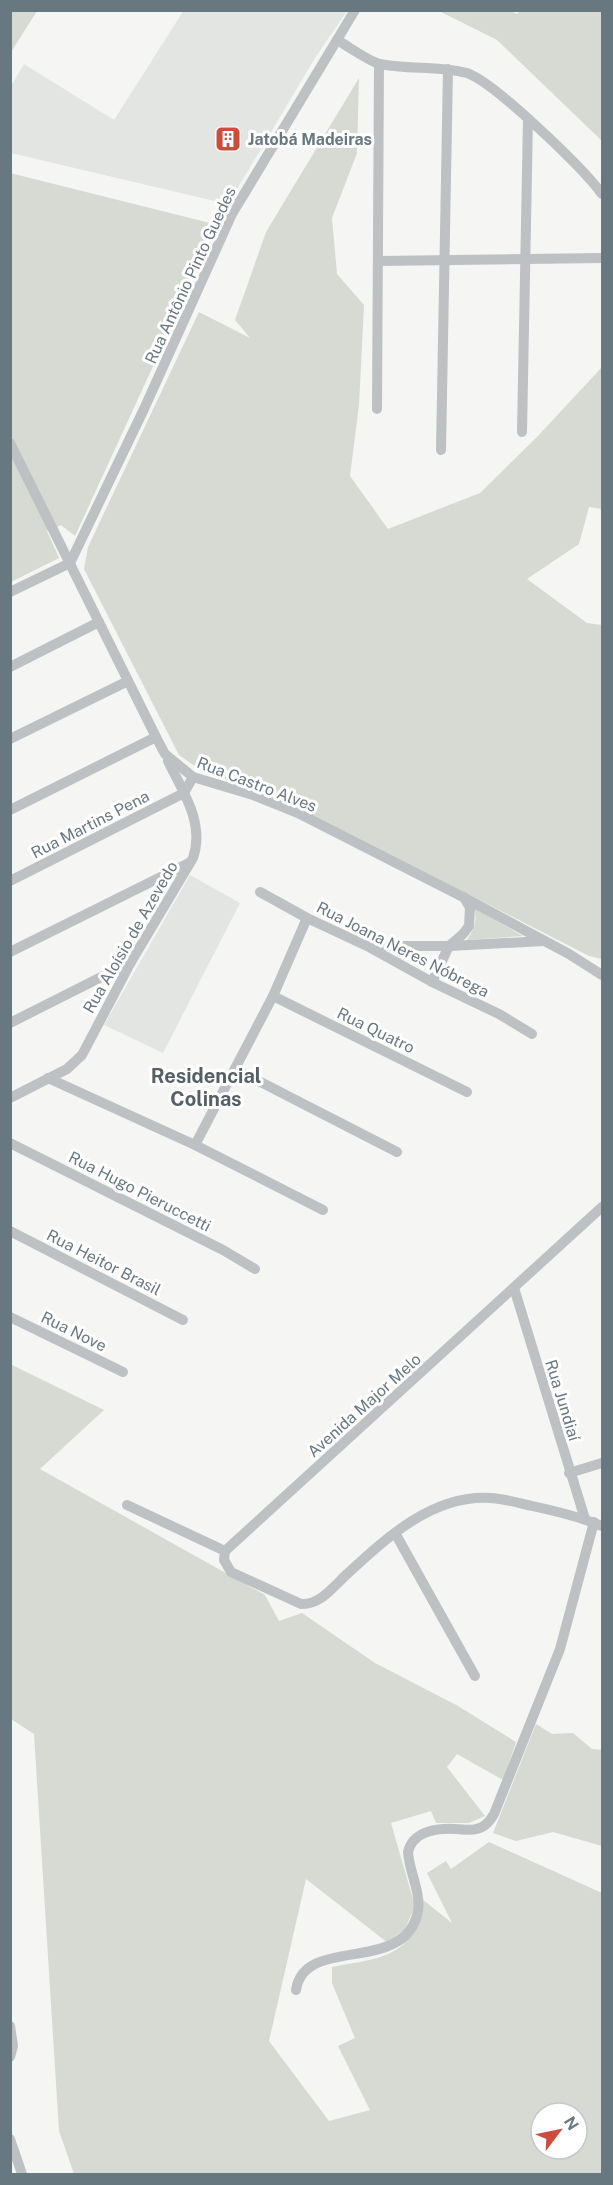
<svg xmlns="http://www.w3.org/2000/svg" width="613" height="2185" viewBox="0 0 613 2185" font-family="'Public Sans',sans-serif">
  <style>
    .built { fill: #e3e5e3 }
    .green { fill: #d6dad2; fill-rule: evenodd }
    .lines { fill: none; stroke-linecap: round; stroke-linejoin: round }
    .street { stroke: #bdc1c4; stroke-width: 10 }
    .labels { text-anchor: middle; stroke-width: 6; stroke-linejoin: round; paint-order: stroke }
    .poi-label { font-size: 16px; font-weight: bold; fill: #687880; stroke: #fff; text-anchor: start }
    .street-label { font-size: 16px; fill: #687880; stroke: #fff }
    .quarter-label { font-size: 20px; font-weight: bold; fill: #556066; stroke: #fff }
  </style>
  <rect width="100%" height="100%" fill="#f5f5f3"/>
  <g class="built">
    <path d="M184 10 347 11 315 58 233 196 223 203 11 153V86L24 64 114 120Z"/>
    <path d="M190 875 240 903 163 1053 104 1025Z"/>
  </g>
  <g class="green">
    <path d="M11 10 37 11 11 52 10 11Z"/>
    <path d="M520 11H602V141L497 40 439 11H510L517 14Z"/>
    <path d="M359 78 357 153 332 218 337 274 364 305 359 405 350 476 388 529 480 493 537 437 602 367V509L589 507 579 544 527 579 587 623 602 625V959L589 956 274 795 202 771 179 755 84 569 88 547 199 312 250 338 235 320 266 232Z"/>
    <path d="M10 173 218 225 75 536 61 525 47 531 59 558 11 582Z"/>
    <path d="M474 908 523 936 467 940C474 929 478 921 474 908Z"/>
    <path d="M10 1364 104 1410 40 1469 265 1595 279 1621 302 1613 375 1663 458 1706 516 1742 503 1780 457 1754 447 1767 485 1816 469 1823H436L431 1811 391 1823 415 1906 405 1929 388 1943 306 1879 269 2041 329 2121 370 2110 338 2046 355 2038 332 1983V1967C365 1960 405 1960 417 1923 420 1916 420 1907 422 1899L452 1923 427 1873 446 1861 451 1869 489 1842 602 1893V2174H74L59 2131 34 1734 11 1719ZM541 2113H577V2149H541Z"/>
    <path d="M536 1724 552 1734 573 1733 592 1749 602 1750V1846L553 1832 516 1841 493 1833Z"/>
  </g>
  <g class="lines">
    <g class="street">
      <path d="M337 40C348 46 368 61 380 64 409 70 438 65 467 73 494 82 583 168 602 194"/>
      <path d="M379 261 602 258"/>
      <path d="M377 409 379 64"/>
      <path d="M522 432 528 119"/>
      <path d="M10 443 156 737 165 754 193 777 253 795 298 813 463 897 569 954 602 975"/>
      <path d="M441 450 448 69"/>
      <path d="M70 563 144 409 232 214 355 10"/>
      <path d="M10 592 70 563"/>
      <path d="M10 667 99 622"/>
      <path d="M10 739 128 681"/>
      <path d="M10 810 156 737"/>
      <path d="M10 881 184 793 193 777"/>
      <path d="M260 892 307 918 367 946 432 982 499 1014 532 1034"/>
      <path d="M371 946H449L544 941"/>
      <path d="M10 952 189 863"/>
      <path d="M432 982 449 946 463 934 469 926 470 908 464 897"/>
      <path d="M273 996 467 1092"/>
      <path d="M10 1023 131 962"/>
      <path d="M235 1069 397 1152"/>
      <path d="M48 1078 195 1145 323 1210"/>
      <path d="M10 1098 67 1069 82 1055 131 962 193 858C205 823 183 792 168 761"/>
      <path d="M10 1143 223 1250 255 1269"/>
      <path d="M195 1145 273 996 307 918"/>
      <path d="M10 1231 183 1320"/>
      <path d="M514 1288 585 1519"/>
      <path d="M10 1317 123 1372"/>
      <path d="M569 1473 602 1463"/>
      <path d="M127 1505 225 1551 602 1207"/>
      <path d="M395 1533 475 1676"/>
      <path d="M225 1551 224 1560 231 1572 301 1604C320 1605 333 1587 346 1575 386 1538 433 1494 491 1498 505 1499 519 1503 532 1506 556 1511 580 1517 602 1526"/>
      <path d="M296 1990C304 1934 406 1976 418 1911 421 1892 409 1871 408 1852 413 1831 437 1828 456 1829 462 1829 470 1831 476 1829 484 1828 490 1821 494 1814L560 1649 594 1522"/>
      <path d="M10 2026 13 2046 10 2057"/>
      <path d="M10 2139 22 2174"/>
    </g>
  </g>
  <defs>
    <g id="building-square" transform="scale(1.35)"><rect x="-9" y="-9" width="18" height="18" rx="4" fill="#cc4d3c" stroke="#fff"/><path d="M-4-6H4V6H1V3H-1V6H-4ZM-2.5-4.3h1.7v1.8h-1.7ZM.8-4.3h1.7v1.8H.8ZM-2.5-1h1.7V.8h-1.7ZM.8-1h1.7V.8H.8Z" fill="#fff"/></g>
  </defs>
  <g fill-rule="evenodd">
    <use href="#building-square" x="228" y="139"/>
  </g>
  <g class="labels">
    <g class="poi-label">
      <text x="248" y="145">Jatobá Madeiras</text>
    </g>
    <g class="street-label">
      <text transform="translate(190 275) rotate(-65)" y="6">Rua Antônio Pinto Guedes</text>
      <text transform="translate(257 784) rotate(21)" y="6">Rua Castro Alves</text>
      <text transform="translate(90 824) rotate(-27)" y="6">Rua Martins Pena</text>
      <text transform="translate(130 937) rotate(-60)" y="6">Rua Aloísio de Azevedo</text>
      <text transform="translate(403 949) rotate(27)" y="6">Rua Joana Neres Nóbrega</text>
      <text transform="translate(376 1030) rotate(26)" y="6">Rua Quatro</text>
      <text transform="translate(140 1191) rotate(27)" y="6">Rua Hugo Pieruccetti</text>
      <text transform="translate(104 1262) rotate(27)" y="6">Rua Heitor Brasil</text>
      <text transform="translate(74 1331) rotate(26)" y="6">Rua Nove</text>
      <text transform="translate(563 1400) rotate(73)" y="6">Rua Jundiaí</text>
      <text transform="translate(364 1405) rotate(-42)" y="6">Avenida Major Melo</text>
    </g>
    <g class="quarter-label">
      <text x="206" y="1083">Residencial<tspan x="206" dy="23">Colinas</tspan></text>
    </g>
  </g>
  <rect width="613" height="2185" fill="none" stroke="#687880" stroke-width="24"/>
  <g transform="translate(559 2131) rotate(58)"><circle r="28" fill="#ffffff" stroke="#c3c9cc" stroke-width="1.5"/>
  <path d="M0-4.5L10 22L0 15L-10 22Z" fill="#cc4d3c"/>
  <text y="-9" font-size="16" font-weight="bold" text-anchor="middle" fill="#687880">N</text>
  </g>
</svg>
